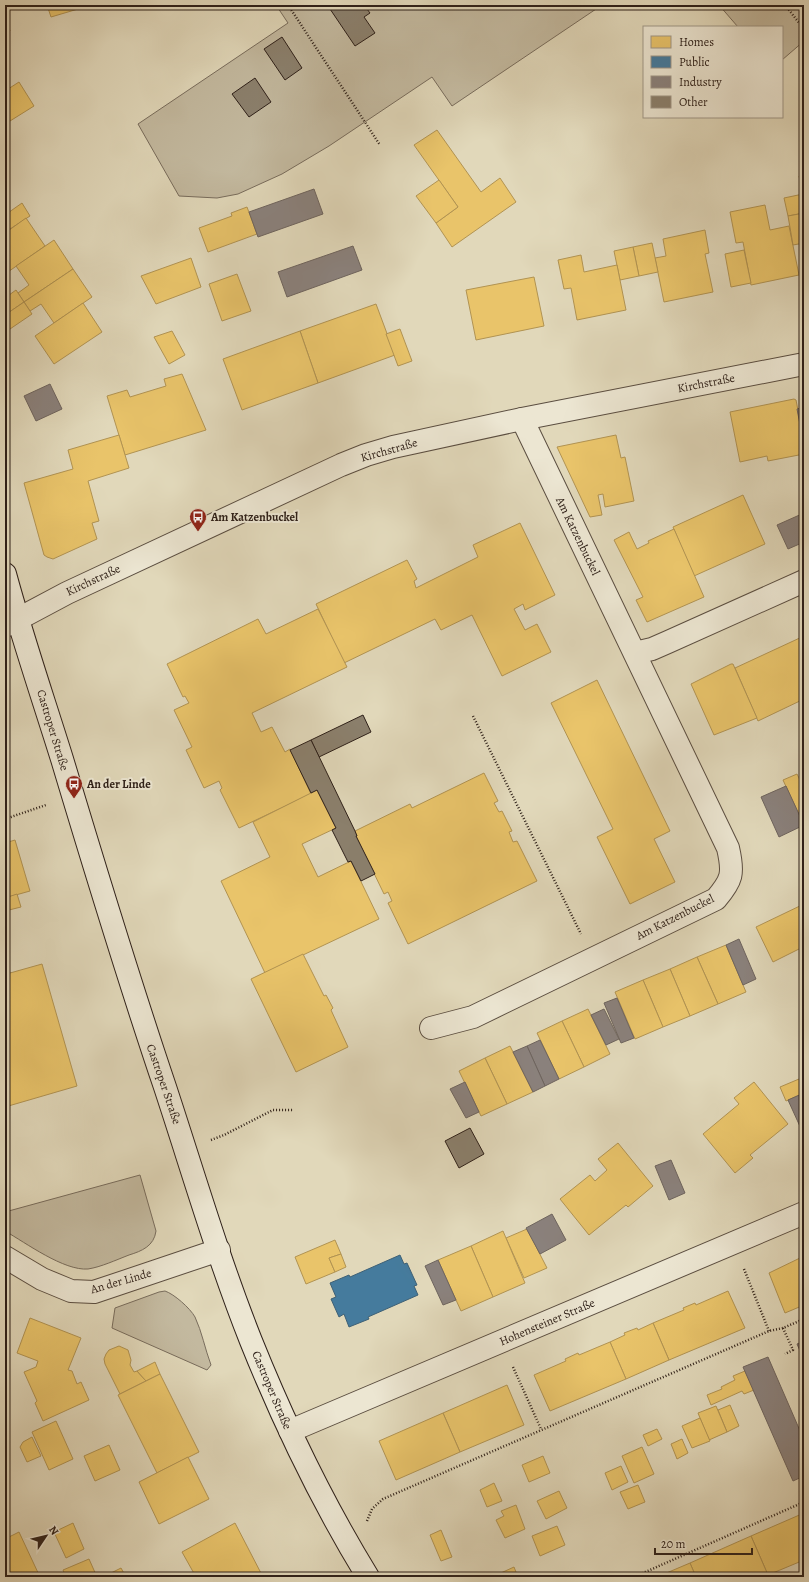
<svg xmlns="http://www.w3.org/2000/svg" width="809" height="1582" viewBox="0 0 809 1582" font-family="Alegreya,serif">
  <style>
    .green { fill: #c3b99f; stroke: #786c5c }
    .homes { fill: #e9c46a; stroke: #b19352 }
    .public { fill: #457b9d; stroke: #3e6075 }
    .industry { fill: #8a817c; stroke: #6e645e }
    .building { fill: #8b806d; stroke: #2e2019 }
    .lines { fill: none; stroke-linecap: round; stroke-linejoin: round }
    .minor-casing { stroke: #5b4e41; stroke-width: 24 }
    .secondary-casing { stroke: #2e2019; stroke-width: 24 }
    .path { stroke: #2e2019; stroke-width: 2.5; stroke-dasharray: 1 2; stroke-linecap: butt }
    .minor { stroke: #ece6d2; stroke-width: 22 }
    .secondary { stroke: #ece6d2; stroke-width: 22 }
    .labels { text-anchor: middle; stroke-width: 4; stroke-linejoin: round; paint-order: stroke }
    .street-label { font-size: 12px; fill: #2e2019; stroke: #ece6d2 }
    .poi-label { font-size: 12px; font-weight: bold; fill: #2e2019; stroke: #ece6d2; text-anchor: start }
  </style>
  <rect width="100%" height="100%" fill="#e1d8ba"/>
  <filter id="stains"><feTurbulence type="fractalNoise" baseFrequency=".005" numOctaves="4"/><feColorMatrix values="0 0 0 0 .2 0 0 0 0 .09 0 0 0 0 .02 0 0 0 .5 -.17"/></filter>
  <radialGradient id="worn" r=".72"><stop offset=".6" stop-color="#630" stop-opacity="0"/><stop offset="1" stop-color="#630" stop-opacity=".3"/></radialGradient>
  <g class="green">
    <path d="M276 5H602L452 106 432 77 329 146 282 174 238 194 217 198 179 196 138 124 288 23Z"/>
    <path d="M719 5H804V13L801 15 804 20V41L782 60V27H738Z"/>
    <path d="M140 1175 156 1231C154 1246 142 1251 129 1255 116 1260 101 1267 88 1269 64 1271 26 1243 5 1231V1212Z"/>
    <path d="M165 1291C174 1294 190 1308 195 1317 202 1332 205 1349 211 1365L207 1370 112 1328 115 1308 159 1292Z"/>
  </g>
  <g class="homes">
    <path d="M47 5H77L78 9 51 17Z"/>
    <path d="M5 15 10 31 5 32Z"/>
    <path d="M19 82 34 106 10 121 5 113V91Z"/>
    <path d="M437 130 481 192 500 178 516 202 452 247 436 223 458 207 414 145Z"/>
    <path d="M804 175V200L799 176Z"/>
    <path d="M439 180 458 207 436 223 416 196Z"/>
    <path d="M803 194 804 213 788 216 784 198Z"/>
    <path d="M22 203 30 216 7 231 5 228V215Z"/>
    <path d="M765 205 770 230 789 226 799 275 751 285 743 242 736 243 730 212Z"/>
    <path d="M247 207 257 234 208 252 199 228 232 216 231 213Z"/>
    <path d="M804 213V243L793 245 788 216Z"/>
    <path d="M26 218 45 246 5 274V233Z"/>
    <path d="M705 230 709 253 705 254 713 292 664 302 655 258 666 256 663 239Z"/>
    <path d="M54 240 73 269 24 302 18 293 29 285 16 266Z"/>
    <path d="M652 243 658 272 639 276 633 247Z"/>
    <path d="M633 247 639 276 620 280 614 251Z"/>
    <path d="M744 250 751 283 731 287 725 254Z"/>
    <path d="M581 255 584 272 617 265 626 310 577 320 571 288 564 289 558 260Z"/>
    <path d="M191 258 201 287 156 304 141 276Z"/>
    <path d="M73 269 92 297 54 323 41 304 30 311 24 302Z"/>
    <path d="M237 274 251 311 222 321 209 284Z"/>
    <path d="M534 277 544 326 476 340 466 290Z"/>
    <path d="M16 290 24 302 5 315V298Z"/>
    <path d="M24 302 32 314 10 329 5 322V315Z"/>
    <path d="M83 303 102 332 54 364 35 336Z"/>
    <path d="M376 304 395 355 318 383 300 331Z"/>
    <path d="M400 329 412 361 398 366 386 334Z"/>
    <path d="M172 331 185 355 169 364 154 337Z"/>
    <path d="M300 331 318 383 242 410 223 359Z"/>
    <path d="M182 374 206 430 125 455 107 396 127 390 130 397 166 386 164 379Z"/>
    <path d="M794 399 796 400 804 442V454L768 461 767 456 740 462 730 412Z"/>
    <path d="M119 435 129 468 88 481 99 521 92 523 97 539 53 559 47 557 44 555 24 483 73 469 68 450Z"/>
    <path d="M616 435 621 458 625 457 634 501 605 507 603 494 598 495 602 515 590 517 557 447Z"/>
    <path d="M743 495 765 544 694 576 673 527Z"/>
    <path d="M520 523 555 595 525 610 523 604 514 609 525 630 537 624 551 652 502 676 472 615 441 630 435 619 344 663 316 604 407 560 417 579 414 581 416 588 478 557 473 545Z"/>
    <path d="M674 529 704 597 647 622 636 600 643 597 614 540 629 532 637 549 649 543 648 541Z"/>
    <path d="M318 609 347 667 252 713 261 732 272 727 285 752 290 749 311 794 239 828 220 790 222 788 219 781 204 788 186 750 192 747 174 710 189 703 185 696 183 697 167 664 258 619 266 634Z"/>
    <path d="M804 636V699L758 721 735 668Z"/>
    <path d="M731 664H733L757 718 714 735 691 684Z"/>
    <path d="M597 680 670 831 654 839 675 882 630 904 597 837 613 829 551 703Z"/>
    <path d="M484 773 498 801 494 803 499 812 502 811 512 831 509 832 513 842 517 841 537 881 408 944 388 903 392 901 388 892 384 894 356 836H357L355 831 410 804 412 808Z"/>
    <path d="M797 774 804 788V818L801 819 783 780Z"/>
    <path d="M317 790 336 828 302 844 318 877 351 861 379 919 265 973 221 881 270 857 253 822Z"/>
    <path d="M15 840 30 891 5 898V843Z"/>
    <path d="M17 894 21 907 5 911V898Z"/>
    <path d="M804 904V960L799 949 773 962 756 927Z"/>
    <path d="M726 945 746 992 718 1004 697 957Z"/>
    <path d="M303 954 324 996 326 995 333 1008 331 1010 348 1047 296 1072 251 979Z"/>
    <path d="M5 956 10 973 42 964 77 1086 5 1107Z"/>
    <path d="M697 957 718 1004 690 1016 670 969Z"/>
    <path d="M670 969 690 1016 663 1027 643 980Z"/>
    <path d="M643 980 663 1027 635 1039 615 992Z"/>
    <path d="M588 1009 610 1054 584 1067 562 1021Z"/>
    <path d="M562 1021 584 1067 559 1079 537 1033Z"/>
    <path d="M510 1046 533 1092 507 1104 485 1058Z"/>
    <path d="M485 1058 507 1104 481 1116 459 1071Z"/>
    <path d="M799 1079 804 1093 786 1101 780 1087Z"/>
    <path d="M754 1082 788 1124 750 1155 753 1158 735 1173 703 1134 739 1104 734 1098Z"/>
    <path d="M618 1143 653 1186 628 1207 626 1205 589 1235 560 1199 590 1175 595 1181 607 1170 598 1159Z"/>
    <path d="M527 1229 547 1268 524 1278 506 1238Z"/>
    <path d="M503 1231 525 1283 493 1297 471 1246Z"/>
    <path d="M335 1240 341 1254 329 1258 335 1272 306 1284 295 1257Z"/>
    <path d="M471 1246 493 1297 461 1311 438 1260Z"/>
    <path d="M341 1254 346 1267 335 1272 329 1258Z"/>
    <path d="M804 1257V1305L785 1313 769 1273 800 1258V1259Z"/>
    <path d="M728 1291 745 1328 669 1360 653 1323 684 1310 683 1308 695 1303 696 1305Z"/>
    <path d="M30 1318 81 1338 68 1370 72 1371 77 1384 81 1382 89 1400 43 1421 35 1403 37 1401 24 1372 36 1367 38 1361 17 1353Z"/>
    <path d="M653 1323 669 1360 626 1379 610 1342 625 1335 624 1333 637 1328 638 1330Z"/>
    <path d="M610 1342 626 1379 550 1411 534 1375 566 1361 565 1359 578 1353 579 1355Z"/>
    <path d="M119 1346 128 1350 131 1360 130 1365 134 1372 137 1371 146 1381 120 1394 105 1364 104 1359 106 1354 109 1350Z"/>
    <path d="M155 1362 160 1374 146 1381 137 1371Z"/>
    <path d="M745 1371 754 1390 744 1394 742 1391 711 1405 707 1395 722 1389 721 1387 735 1380 733 1376Z"/>
    <path d="M160 1374 199 1452 157 1473 118 1395Z"/>
    <path d="M507 1385 524 1425 460 1452 443 1413Z"/>
    <path d="M730 1405 739 1426 727 1432 718 1410Z"/>
    <path d="M716 1406 727 1432 709 1440 698 1413Z"/>
    <path d="M443 1413 460 1452 396 1480 379 1441Z"/>
    <path d="M700 1418 710 1441 692 1448 682 1426Z"/>
    <path d="M56 1421 73 1459 49 1470 32 1432Z"/>
    <path d="M657 1429 662 1439 648 1446 643 1435Z"/>
    <path d="M32 1437 41 1456 27 1462 20 1447 23 1442Z"/>
    <path d="M682 1439 688 1453 677 1459 671 1444Z"/>
    <path d="M109 1445 120 1470 95 1481 84 1456Z"/>
    <path d="M642 1447 654 1474 634 1483 622 1456Z"/>
    <path d="M543 1456 550 1473 529 1482 522 1465Z"/>
    <path d="M188 1457 209 1499 159 1524 139 1482Z"/>
    <path d="M621 1466 628 1482 612 1490 605 1473Z"/>
    <path d="M494 1483 502 1501 487 1507 480 1490Z"/>
    <path d="M638 1485 645 1502 628 1509 620 1492Z"/>
    <path d="M559 1491 567 1508 546 1519 537 1501Z"/>
    <path d="M516 1505 525 1529 505 1538 496 1520 504 1516 501 1511Z"/>
    <path d="M804 1513V1560L768 1575 751 1536Z"/>
    <path d="M73 1523 84 1549 66 1558 54 1532Z"/>
    <path d="M235 1523 263 1577H196L182 1552Z"/>
    <path d="M557 1526 565 1545 540 1556 532 1536Z"/>
    <path d="M441 1530 452 1557 441 1561 430 1535Z"/>
    <path d="M19 1532 40 1577H5V1539Z"/>
    <path d="M751 1536 768 1575 764 1577H696L690 1563Z"/>
    <path d="M89 1559 97 1577H66L63 1570Z"/>
    <path d="M690 1563 696 1577H657Z"/>
    <path d="M514 1567 518 1577H492Z"/>
    <path d="M121 1568 126 1577H103Z"/>
  </g>
  <path class="public" d="M400 1255 404 1264 407 1263 417 1285 414 1286 418 1295 368 1317 369 1319 349 1327 344 1314 339 1317 331 1299 336 1297 330 1283 349 1275 350 1277Z"/>
  <g class="industry">
    <path d="M314 189 323 214 258 237 249 212Z"/>
    <path d="M353 246 362 270 287 297 278 272Z"/>
    <path d="M50 384 62 409 36 421 24 396Z"/>
    <path d="M804 407V435H802L797 409Z"/>
    <path d="M804 513V542L788 549 777 525Z"/>
    <path d="M786 786 804 825 779 837 761 797Z"/>
    <path d="M739 939 756 979 743 985 726 945Z"/>
    <path d="M617 998 634 1038 621 1043 604 1003Z"/>
    <path d="M604 1009 619 1039 606 1045 591 1015Z"/>
    <path d="M540 1040 559 1079 545 1086 527 1046Z"/>
    <path d="M527 1046 545 1086 533 1092 513 1052Z"/>
    <path d="M465 1082 479 1112 466 1118 450 1089Z"/>
    <path d="M804 1093V1132L803 1133 788 1100Z"/>
    <path d="M671 1160 685 1193 669 1200 655 1166Z"/>
    <path d="M552 1214 566 1240 540 1254 526 1228Z"/>
    <path d="M438 1260 456 1300 443 1305 425 1266Z"/>
    <path d="M804 1341V1360L797 1344Z"/>
    <path d="M768 1357 804 1440V1476L793 1481 743 1367Z"/>
  </g>
  <g class="building">
    <path d="M330 5H364L370 13 364 17 375 33 355 46 328 6Z"/>
    <path d="M282 37 302 68 285 80 264 49Z"/>
    <path d="M255 78 271 102 249 117 232 94Z"/>
    <path d="M363 715 371 732 319 757 311 740Z"/>
    <path d="M311 740 355 831 357 836H356L375 874 361 881 351 861 348 862 332 830 336 828 317 790 311 793 290 750Z"/>
    <path d="M470 1128 484 1154 459 1168 445 1141Z"/>
  </g>
  <g class="lines">
    <g class="minor-casing">
      <g id="minor">
        <path d="M5 626 67 593 341 465 366 455 393 447 522 419 804 364"/>
        <path d="M635 653 652 649 668 642 804 581"/>
        <path d="M431 1028 473 1017 716 899C732 880 734 874 728 848L522 419"/>
        <path d="M5 1257 42 1279 71 1291 94 1292 219 1250"/>
        <path d="M290 1431 804 1213"/>
      </g>
    </g>
    <g class="secondary-casing">
      <path id="secondary" d="M5 574C22 637 43 698 62 759 95 869 128 978 165 1087 193 1172 218 1258 251 1341 284 1423 322 1502 368 1577"/>
    </g>
    <g class="path">
      <path d="M288 5 380 145"/>
      <path d="M785 5 804 29"/>
      <path d="M473 716 581 934"/>
      <path d="M5 819 46 805"/>
      <path d="M211 1140 224 1135 273 1110H294"/>
      <path d="M744 1269 769 1331"/>
      <path d="M783 1328 793 1350 785 1354"/>
      <path d="M513 1367 541 1429"/>
      <path d="M367 1521 372 1509 383 1499 769 1331 783 1328 804 1319"/>
      <path d="M634 1577 804 1502"/>
    </g>
    <use href="#minor" class="minor"/>
    <use href="#secondary" class="secondary"/>
  </g>
  <defs>
    <g id="bus-pin" transform="scale(0.9)"><path d="M0 17L-7.5 6A9.5 9.5 0 1 1 7.5 6Z" fill="#8f2418" stroke="#ece6d2"/><path d="M-5-6H5V4H4V6H2V4H-2V6H-4V4H-5ZM-3.5-4V0h7V-4ZM-3.5 1.2v1.5H-2V1.2ZM2 1.2v1.5H3.5V1.2Z" fill="#fff"/></g>
  </defs>
  <g fill-rule="evenodd">
    <use href="#bus-pin" x="198" y="517"/>
    <use href="#bus-pin" x="74" y="784"/>
  </g>
  <g class="labels">
    <g class="street-label">
      <text transform="translate(706 383) rotate(-11)" y="4">Kirchstraße</text>
      <text transform="translate(389 450) rotate(-16)" y="4">Kirchstraße</text>
      <text transform="translate(578 536) rotate(64)" y="4">Am Katzenbuckel</text>
      <text transform="translate(93 580) rotate(-25)" y="4">Kirchstraße</text>
      <text transform="translate(53 730) rotate(73)" y="4">Castroper Straße</text>
      <text transform="translate(675 917) rotate(-27)" y="4">Am Katzenbuckel</text>
      <text transform="translate(164 1084) rotate(71)" y="4">Castroper Straße</text>
      <text transform="translate(121 1281) rotate(-16)" y="4">An der Linde</text>
      <text transform="translate(547 1322) rotate(-23)" y="4">Hohensteiner Straße</text>
      <text transform="translate(272 1390) rotate(67)" y="4">Castroper Straße</text>
    </g>
    <g class="poi-label">
      <text x="211" y="521">Am Katzenbuckel</text>
      <text x="87" y="788">An der Linde</text>
    </g>
  </g>
  <rect width="809" height="1582" fill="none" stroke="#e1d8ba" stroke-width="20"/>
  <rect x="6" y="6" width="797" height="1570" fill="none" stroke="#2e2019" stroke-width="2"/>
  <rect x="10" y="10" width="789" height="1562" fill="none" stroke="#2e2019"/>
  <rect x="643" y="26" width="140" height="92" fill="#ece6d2" stroke="#a09788"/>
  <rect x="651" y="36" width="20" height="12" fill="#e9c46a" stroke="#a09788"/>
  <text x="679" y="46" font-size="12" fill="#2e2019">Homes</text>
  <rect x="651" y="56" width="20" height="12" fill="#457b9d" stroke="#a09788"/>
  <text x="679" y="66" font-size="12" fill="#2e2019">Public</text>
  <rect x="651" y="76" width="20" height="12" fill="#8a817c" stroke="#a09788"/>
  <text x="679" y="86" font-size="12" fill="#2e2019">Industry</text>
  <rect x="651" y="96" width="20" height="12" fill="#8b806d" stroke="#a09788"/>
  <text x="679" y="106" font-size="12" fill="#2e2019">Other</text>
  <g transform="translate(46 1536) rotate(55)" stroke="#ece6d2" stroke-width="3" paint-order="stroke">
  <path d="M0-3L7 15L0 10L-7 15Z" fill="#2e2019"/>
  <text y="-6" font-size="11" font-weight="bold" text-anchor="middle" fill="#2e2019">N</text>
  </g>
  <path d="M655 1548v6h97v-6" fill="none" stroke="#2e2019" stroke-width="2"/>
  <text x="661" y="1548" font-size="12" fill="#2e2019" stroke="#ece6d2" stroke-width="3" paint-order="stroke">20 m</text>
  <rect width="100%" height="100%" filter="url(#stains)"/>
  <rect width="100%" height="100%" fill="url(#worn)"/>
</svg>
